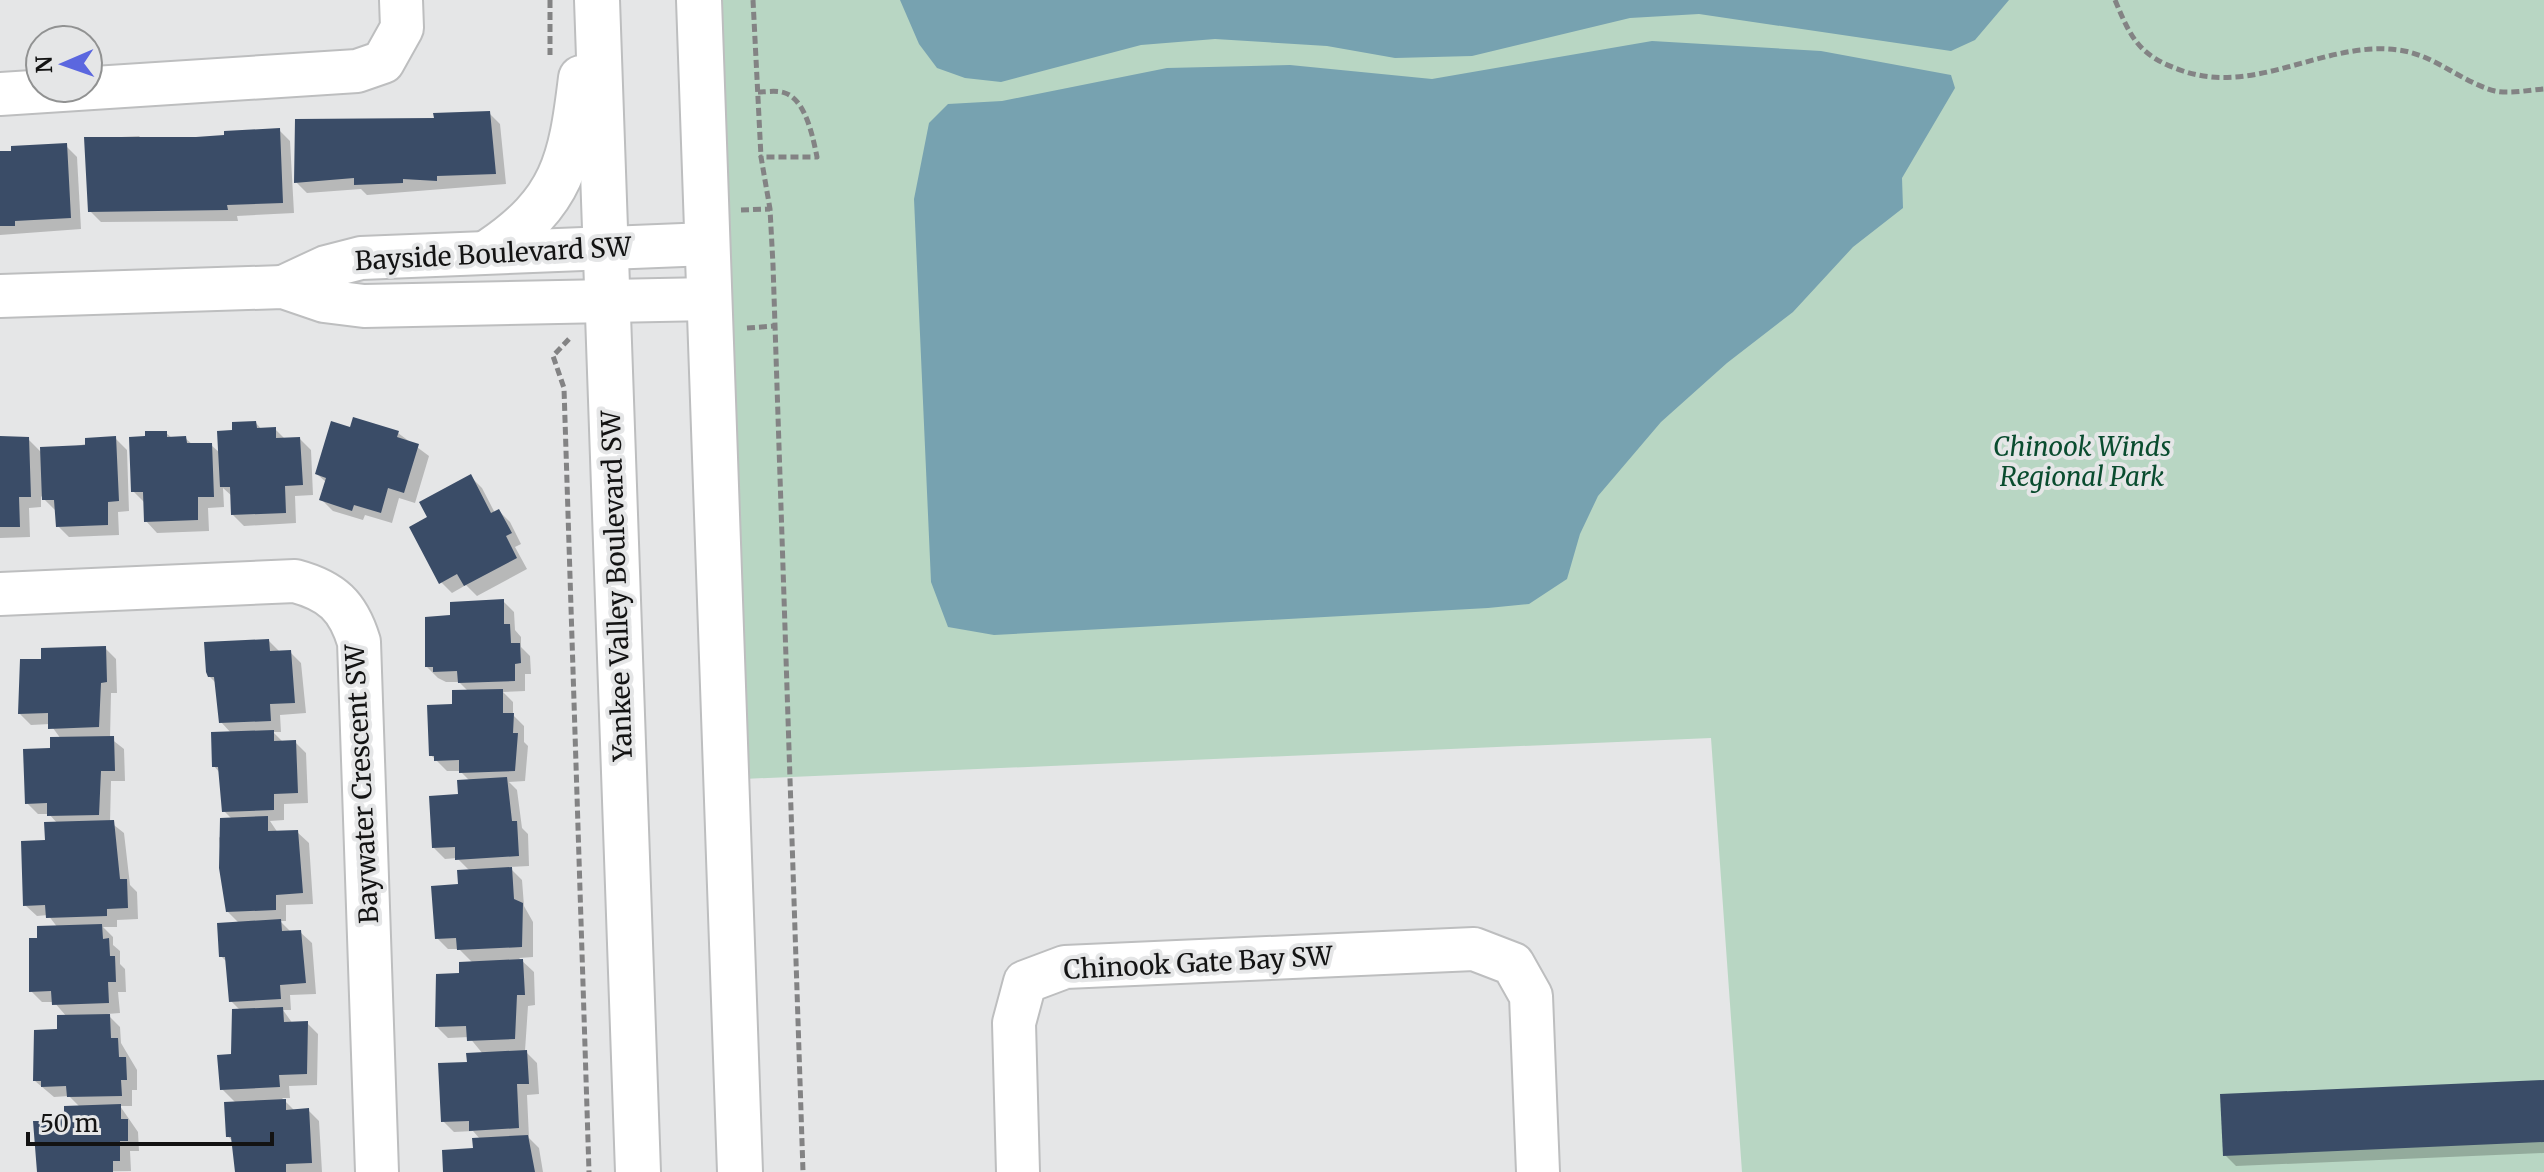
<svg xmlns="http://www.w3.org/2000/svg" width="2544" height="1172" viewBox="0 0 2544 1172" font-family="Merriweather,serif">
  <style>
    .green { fill: #b8d6c3 }
    .water { fill: #77a2b0 }
    .shadow { fill: #0003 }
    .building { fill: #3a4c67 }
    .lines { fill: none; stroke-linecap: round; stroke-linejoin: round }
    .minor-casing { stroke: #bdbebf; stroke-width: 46 }
    .major-casing { stroke: #bdbebf; stroke-width: 48 }
    .path { stroke: #838384; stroke-width: 5; stroke-dasharray: 8 4; stroke-linecap: butt }
    .minor { stroke: #fff; stroke-width: 42 }
    .major { stroke: #fff; stroke-width: 44 }
    .labels { text-anchor: middle; stroke-width: 8; stroke-linejoin: round; paint-order: stroke }
    .street-label { font-size: 26px; fill: #131313; stroke: #e5e6e7 }
    .park-label { font-size: 26px; font-style: italic; fill: #0a4c2f; stroke: #e5e6e7 }
  </style>
  <rect width="100%" height="100%" fill="#e5e6e7"/>
  <path class="green" d="M722 0H2544V1172H1742L1711 738 743 779Z"/>
  <g class="water">
    <path d="M900 0H2009L1975 40 1951 51 1699 14 1630 18 1472 56 1395 58 1327 46 1215 39 1141 45 1001 82 965 78 937 68 919 44Z"/>
    <path d="M1652 41 1821 51 1951 75 1955 88 1902 178 1903 208 1853 247 1793 312 1727 363 1661 422 1598 496 1580 534 1567 579 1529 604 1488 608 994 635 948 627 931 582 914 199 929 123 948 104 1002 101 1167 68 1290 65 1432 79Z"/>
  </g>
  <g class="shadow">
    <path d="M489 113 500 124 506 184 367 195 361 189 307 193 296 182 436 120Z"/>
    <path d="M279 130 290 141 294 213 237 216 238 221 101 222 90 211 86 139 139 136 144 141 226 137Z"/>
    <path d="M66 146 77 157 81 229 0 235V153Z"/>
    <path d="M256 423 262 430 275 429 286 440 300 439 311 450 313 495 295 496 296 523 244 526 233 515V497L223 488 224 507 208 508 209 531 157 533 146 521 144 502 133 491 166 433 172 438H185L193 445H211L220 453 234 432Z"/>
    <path d="M351 430 398 433 429 456 415 503 399 498 392 523 365 515 363 520 333 511 322 500 327 483 317 474Z"/>
    <path d="M0 438 28 439 42 453 115 438 127 450 129 511 118 512 119 535 69 537 58 526 55 510 41 496V507L29 508 30 537 0 538Z"/>
    <path d="M471 477 482 488 495 513 499 511 510 522 521 544 515 547 527 569 477 596 466 585 452 593 441 582 430 518Z"/>
    <path d="M503 601 514 612 515 630 521 637V647L530 656 531 674H525V691L503 692 513 702V715L524 726V742L528 746 525 781 509 782 517 790 522 828 528 834 529 866 509 867 522 880 524 906 533 922V957L519 958 534 972 535 1005 528 1006 525 1051 537 1063 539 1094 527 1095 529 1138 539 1148 543 1172H445L475 1150 480 1139 473 1131 454 1132 443 1121 469 1064 483 1054 469 1037 448 1038 437 1027 461 975 473 963 459 949H448L437 938 470 871 457 858 445 859 434 848 470 781 460 771H447L431 755 454 706 469 692 459 682H446L438 678 427 667 452 617Z"/>
    <path d="M269 641 280 652H290L301 663 306 713 280 715 281 732H273L283 742H295L306 753 308 803 284 804V820L270 821 278 833 297 832 309 843 313 904 286 905V921H280L291 932H300L312 943 316 994 290 995 291 1010H283L293 1024 307 1023 318 1034 317 1085 289 1086 290 1098H282L295 1111 308 1110 319 1121 322 1172H237L233 1142 228 1136 237 1104 222 1089 233 1056 241 1011 231 1001 227 962 221 956 240 924 228 912 219 838 232 819 224 811 220 773 214 766 232 734 221 722 216 683 209 676Z"/>
    <path d="M105 648 116 659 117 693H111L110 738 124 749 125 781H111L110 822 124 833 130 885 137 892 138 919 117 920V927H103L113 937V945L120 951V964L125 969 126 992H118L120 1013 107 1014 120 1027 121 1043 137 1070V1090H132V1106H120L138 1132 139 1151H130L131 1171 39 1172 66 1117 80 1107 69 1096 54 1097 35 1081 67 1017 54 1002H42L31 991 39 940 58 928 48 915 37 916 25 905 47 842 58 824 49 814H38L27 803 61 739 50 724 31 725 20 714 44 661Z"/>
    <path d="M2544 1082V1153L2236 1166 2225 1155Z"/>
  </g>
  <g class="building">
    <path d="M490 111 496 174 437 176V181L403 179V183L354 185V178L294 183 295 119 434 118 433 113Z"/>
    <path d="M280 128 283 203 227 205 228 210 88 212 84 137H196L224 135V131Z"/>
    <path d="M67 143 71 218 15 221V226H0V151H11V146Z"/>
    <path d="M353 417 399 431 397 437 419 444 404 493 388 488 381 513 354 505 352 511 319 500 326 478 315 474 331 421 350 427Z"/>
    <path d="M256 421 257 428 276 427V438L300 437 303 485 285 486 286 513 231 515 230 487H220L217 431 232 430V422Z"/>
    <path d="M145 431H167V437L186 436 187 443H212L214 497H198V520L144 522 143 492H131L129 437 145 436Z"/>
    <path d="M0 436 29 437 31 497H19L20 527H0Z"/>
    <path d="M116 436 119 501 108 502V525L56 527 54 500H42L40 447 85 445V438Z"/>
    <path d="M471 474 491 513 499 509 512 533 506 536 517 558 464 586 457 574 439 584 409 527 427 517 419 502Z"/>
    <path d="M504 599V624H510L511 643H520L521 663 515 664V681L458 683 457 671 433 672V667H425V617L450 615V602Z"/>
    <path d="M269 639 270 651 291 650 295 703 270 704 271 721 219 723 214 677H208L206 672 204 642Z"/>
    <path d="M106 646 107 682 101 683 99 727 48 729V713L18 714 20 659H41V648Z"/>
    <path d="M503 689V713H514L513 733H518L515 771 459 773V760L434 761V756H429L427 705 452 704V690Z"/>
    <path d="M274 730V741L296 740 298 793 274 794V810L222 812 218 767H212L211 732Z"/>
    <path d="M114 736 115 771H101L99 815 47 816V803L25 804 23 749 50 748V737Z"/>
    <path d="M507 777 512 821H517L519 856 455 860V847L432 848 429 796 458 794 457 780Z"/>
    <path d="M268 816V831L298 830 303 893 276 895V910L226 912 219 868 220 818Z"/>
    <path d="M114 820 120 879H127L128 908 107 909V916L46 918 45 905 23 906 21 841 45 840 44 822Z"/>
    <path d="M512 867 514 899 523 903 522 947 457 950 456 938 435 939 431 886 458 884 457 870Z"/>
    <path d="M281 919 282 931 301 930 306 983 280 985 281 999 229 1002 225 957H219L217 923Z"/>
    <path d="M102 924 103 939 109 938 110 956H115L116 982H108L109 1003 52 1005 51 991 29 992V938H37V926Z"/>
    <path d="M523 959 525 995H517L515 1039 467 1041 466 1026 435 1027 436 974 459 973V962Z"/>
    <path d="M283 1007 284 1022 308 1021 307 1074 279 1075 280 1087 220 1090 217 1055 231 1054 232 1009Z"/>
    <path d="M110 1014 111 1038H118L119 1057H126L127 1080H121L122 1096 67 1097 66 1086 41 1087V1081H33L34 1030 57 1029V1015Z"/>
    <path d="M527 1050 529 1084H517L519 1128 469 1131V1121L441 1122 438 1063 467 1062 466 1053Z"/>
    <path d="M2544 1080V1142L2223 1156 2220 1094Z"/>
    <path d="M286 1099V1110L309 1108 312 1163 286 1164V1172H235L231 1137H226L224 1102Z"/>
    <path d="M121 1104V1119H128V1141H120V1161H113V1172H37L33 1121H41V1115H64V1106Z"/>
    <path d="M528 1135 535 1172H443L442 1150 473 1148 472 1138Z"/>
  </g>
  <g class="lines">
    <g class="minor-casing">
      <g id="minor">
        <path d="M0 94 357 71 383 62 402 28 401 0"/>
        <path d="M283 287 326 267 361 258 708 244"/>
        <path d="M0 296 283 287 324 301 364 306 710 299"/>
        <path d="M0 594 295 581C332 591 348 606 359 642L377 1172"/>
        <path d="M1018 1172 1014 1023 1025 982 1065 967 1474 949 1513 964 1531 996 1538 1172"/>
      </g>
    </g>
    <g class="major-casing">
      <g id="major">
        <path d="M597 0 638 1172"/>
        <path d="M699 0 740 1172"/>
        <path d="M490 251C563 202 571 161 581 78"/>
      </g>
    </g>
    <g class="path">
      <path d="M550 0V55"/>
      <path d="M753 0 761 157"/>
      <path d="M2115 0C2132 41 2140 56 2183 71 2257 96 2325 40 2399 50 2435 55 2461 82 2495 91 2510 94 2529 90 2544 89"/>
      <path d="M758 92C766 92 777 90 785 93 806 100 813 138 817 157H761L770 209 773 265 803 1172"/>
      <path d="M741 210 770 209"/>
      <path d="M747 328 775 326"/>
      <path d="M569 339 553 356 564 388 589 1172"/>
    </g>
    <use href="#minor" class="minor"/>
    <use href="#major" class="major"/>
  </g>
  <g class="labels">
    <g class="street-label">
      <text transform="translate(493 254) rotate(-3)" y="9">Bayside Boulevard SW</text>
      <text transform="translate(617 586) rotate(-92)" y="9">Yankee Valley Boulevard SW</text>
      <text transform="translate(362 784) rotate(-93)" y="9">Baywater Crescent SW</text>
      <text transform="translate(1198 963) rotate(-3)" y="9">Chinook Gate Bay SW</text>
    </g>
    <g class="park-label">
      <text x="2082" y="456">Chinook Winds<tspan x="2082" dy="30">Regional Park</tspan></text>
    </g>
  </g>
  <g transform="translate(64 64) rotate(268)"><circle r="38" fill="#e5e6e7" stroke="#919292" stroke-width="2"/>
  <path d="M0-6L14 30L0 20L-14 30Z" fill="#5b67df"/>
  <text y="-12" font-size="22" font-weight="bold" text-anchor="middle" fill="#131313">N</text>
  </g>
  <path d="M28 1132v12h244v-12" fill="none" stroke="#131313" stroke-width="4"/>
  <text x="40" y="1132" font-size="24" fill="#131313" stroke="#e5e6e7" stroke-width="6" paint-order="stroke">50 m</text>
</svg>
